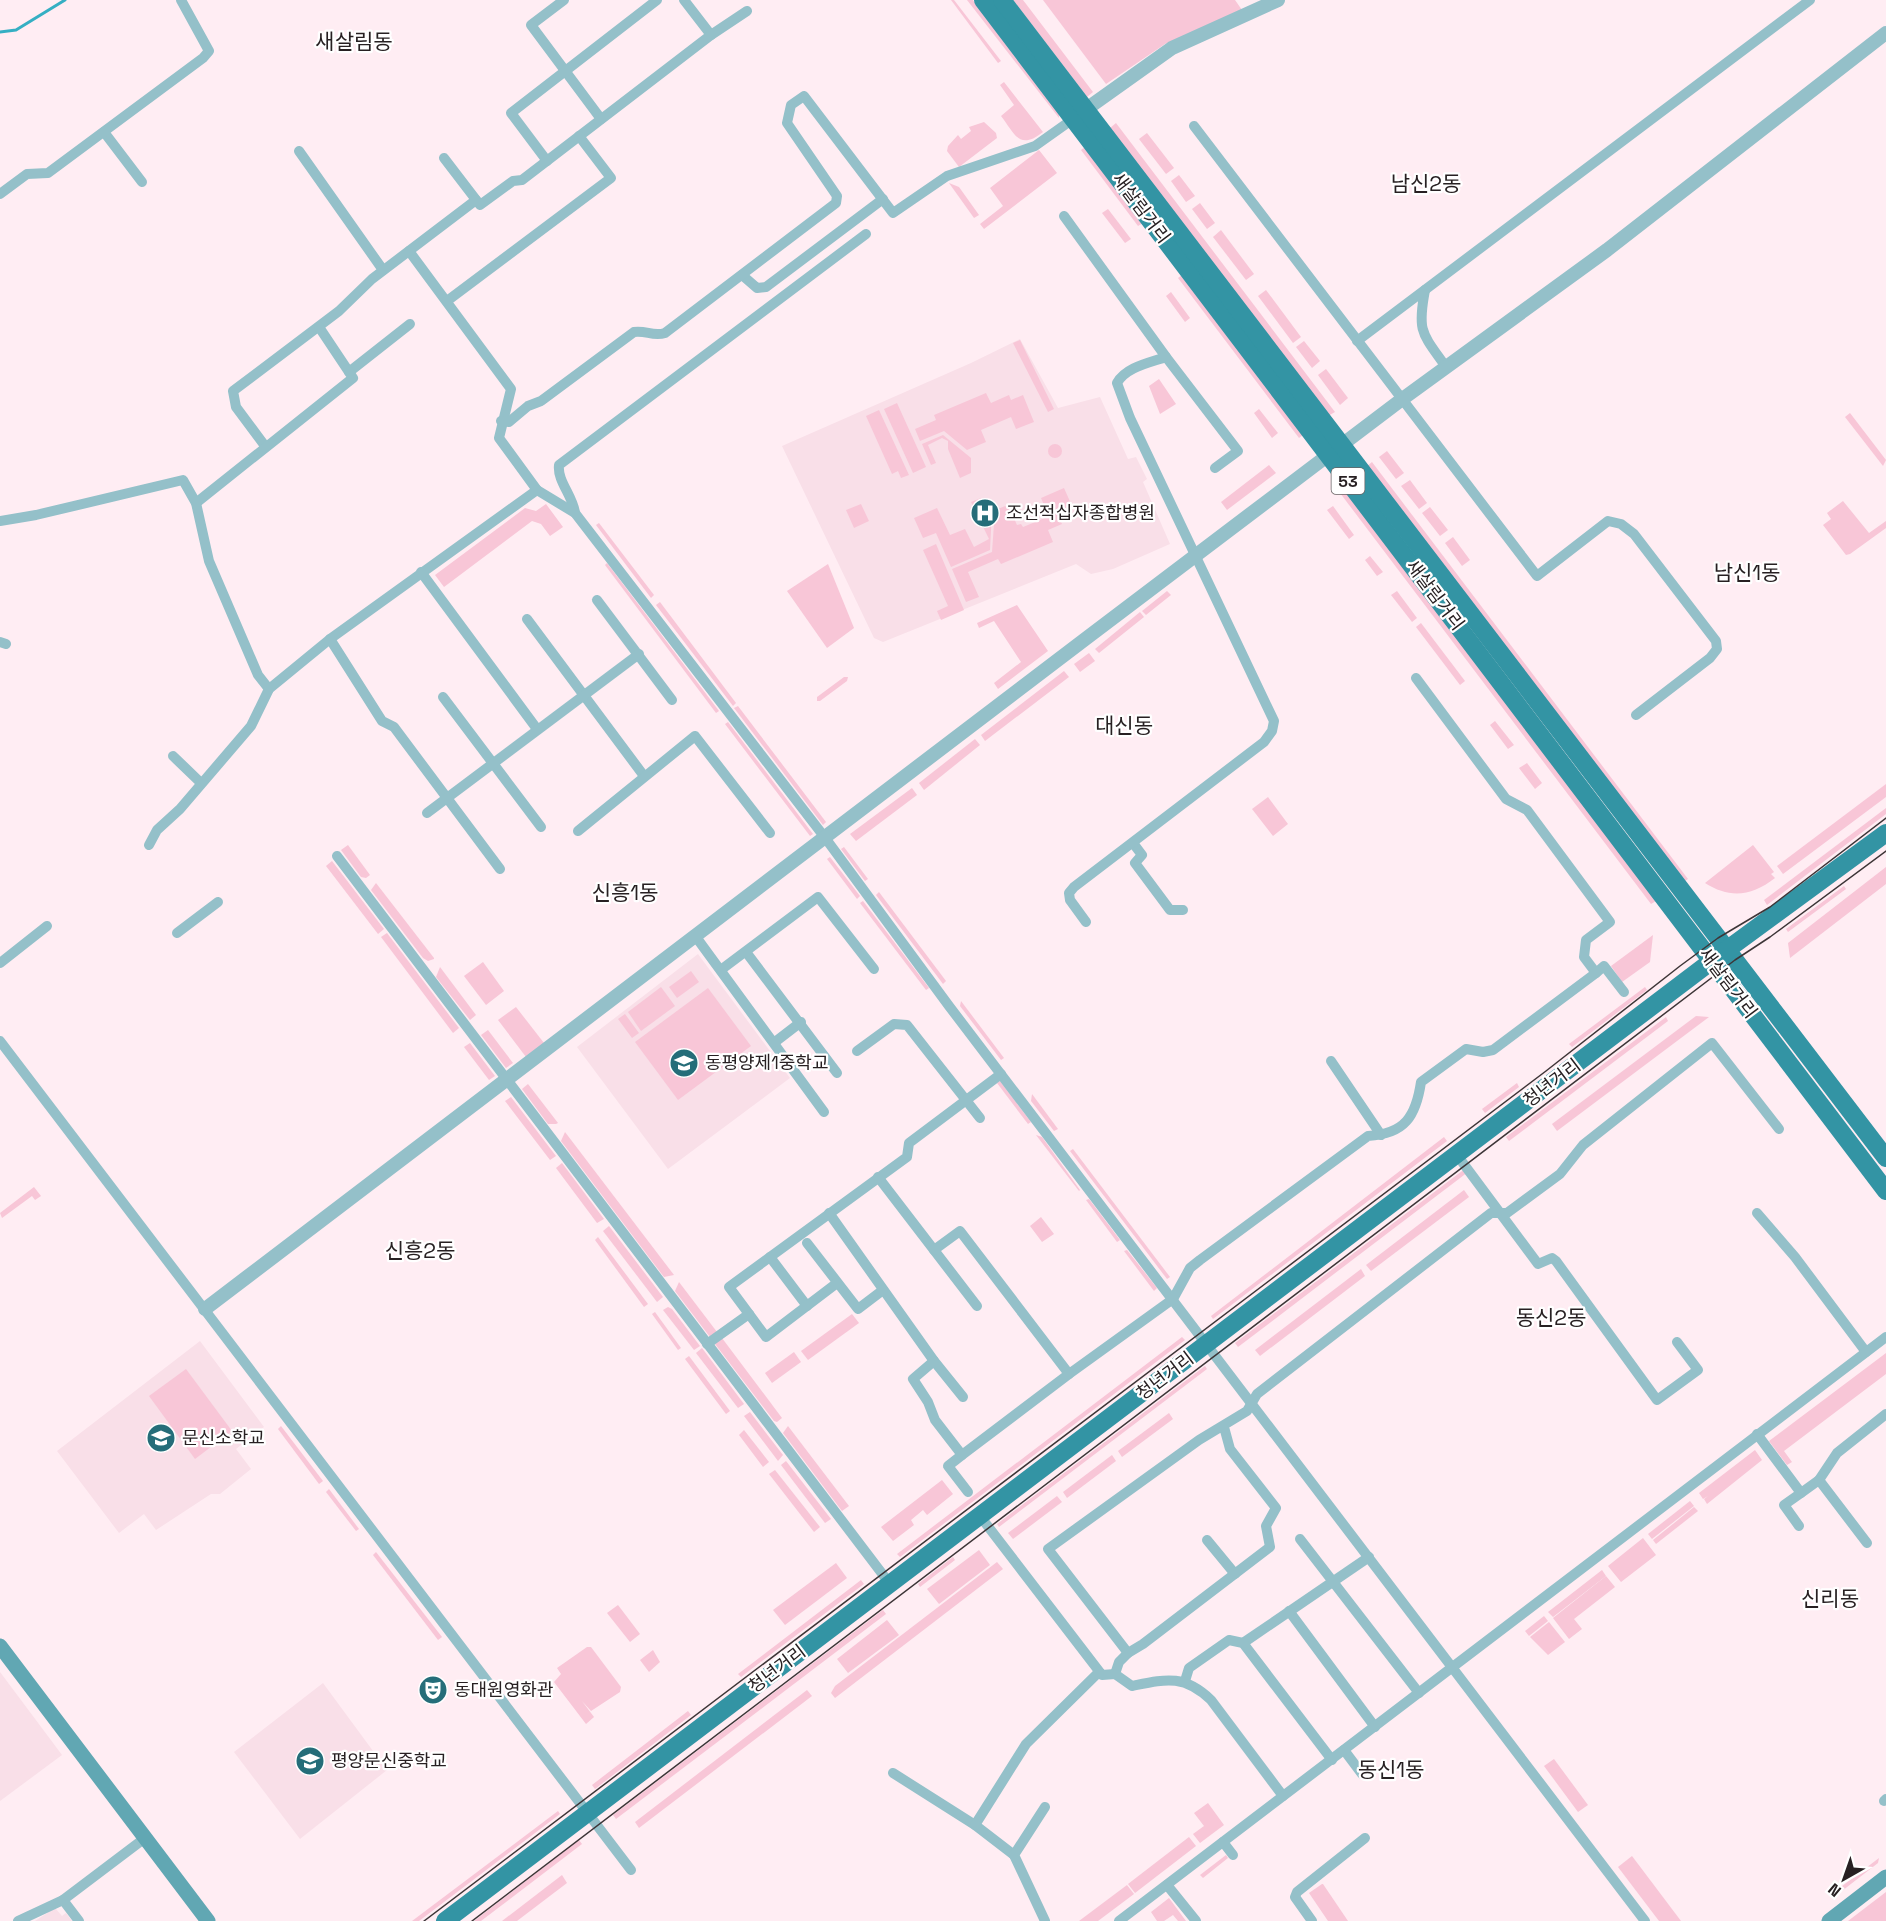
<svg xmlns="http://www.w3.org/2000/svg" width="1886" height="1921" viewBox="0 0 1886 1921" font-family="'Space Grotesk','Noto Sans KR',sans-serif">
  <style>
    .built { fill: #f9dfe8 }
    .green { fill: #f8c6d7 }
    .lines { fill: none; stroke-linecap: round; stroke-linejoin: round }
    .stream { stroke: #35afc3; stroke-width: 3 }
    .minor { stroke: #94c0c9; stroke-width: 10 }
    .tertiary { stroke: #94c0c9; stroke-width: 14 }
    .secondary { stroke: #61a7b3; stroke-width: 15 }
    .primary { stroke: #3394a4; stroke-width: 18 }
    .tram { stroke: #3d3537; stroke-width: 1.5 }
    .labels { text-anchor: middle; stroke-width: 4.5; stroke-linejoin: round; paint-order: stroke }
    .shield { fill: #fff; stroke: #686364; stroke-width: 1.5 }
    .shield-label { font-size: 16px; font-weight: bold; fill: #272022 }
    .street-label { font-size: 18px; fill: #272022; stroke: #fff }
    .poi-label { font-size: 18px; fill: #272022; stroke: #fff; text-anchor: start }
    .quarter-label { font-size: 21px; fill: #272022; stroke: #fff }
  </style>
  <rect width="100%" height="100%" fill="#ffedf3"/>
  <g class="built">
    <path d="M1020 339 1058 408 1100 397 1128 459 1136 457 1147 479 1143 482 1170 544 1113 569 1091 574 1076 564 883 642 874 638 782 446 971 363Z"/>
    <path d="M698 954 790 1078 668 1169 577 1047Z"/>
    <path d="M200 1341 264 1427 236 1449 251 1469 220 1494H211L156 1530 144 1514 119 1533 57 1451Z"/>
    <path d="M0 1672 62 1755 0 1801Z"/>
    <path d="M323 1683 387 1770 300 1839 234 1752Z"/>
    <path d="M55 1908 62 1916 66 1913 72 1921H35Z"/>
  </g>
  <g class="green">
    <path d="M951 0H954L1001 61 998 63Z"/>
    <path d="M967 0H973L1059 113V118Z"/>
    <path d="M1013 0H1023L1093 92 1087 97Z"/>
    <path d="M1043 0H1235L1242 10 1165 44 1106 84Z"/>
    <path d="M1004 82 1043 132C1019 151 1015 134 1001 116L1014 105 1000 85Z"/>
    <path d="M984 122 996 133 997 138 959 167 947 151 948 146 958 135 961 139 971 131 969 127Z"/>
    <path d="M1116 123 1335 412 1328 416 1110 128Z"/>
    <path d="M1147 133 1174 168 1166 174 1139 139Z"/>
    <path d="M1085 147 1143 223 1138 226 1081 150Z"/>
    <path d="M1039 150 1057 173 984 229 980 224 1003 206 990 188Z"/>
    <path d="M1179 175 1195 196 1186 202 1171 181Z"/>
    <path d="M949 183 959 187 979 215 974 218Z"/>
    <path d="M1200 203 1215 223 1207 229 1192 209Z"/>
    <path d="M1108 209 1131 239 1125 243 1102 213Z"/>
    <path d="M1221 230 1254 274 1246 280 1213 237Z"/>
    <path d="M1182 275 1303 435 1299 438 1178 278Z"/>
    <path d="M1266 290 1301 337 1293 343 1258 296Z"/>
    <path d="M1171 292 1190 318 1185 322 1166 296Z"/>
    <path d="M1020 340 1054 409 1048 412 1013 343Z"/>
    <path d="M1304 341 1320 361 1312 368 1296 347Z"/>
    <path d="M1326 369 1348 398 1340 405 1318 375Z"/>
    <path d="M1159 379 1176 404 1160 414 1149 386Z"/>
    <path d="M986 393 991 403 1009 395 1011 400 1023 395 1034 422 1016 429 1011 417 981 430 986 442 967 450 944 431 920 441 915 429 936 420 934 415Z"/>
    <path d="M897 403 926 467 913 473 884 409Z"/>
    <path d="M1259 409 1278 433 1272 438 1254 413Z"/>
    <path d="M879 410 909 475 901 478 898 471 892 474 866 416Z"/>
    <path d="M1850 413 1886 460 1883 466 1845 417Z"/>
    <path d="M943 435 971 458V473L960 478 948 449V441L942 438 928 445 936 463 931 465 922 444Z"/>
    <circle cx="1055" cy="451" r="7"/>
    <path d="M1387 451 1404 473 1396 479 1379 457Z"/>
    <path d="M1372 462 1688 879 1682 883 1366 467Z"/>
    <path d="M1269 465 1276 473 1227 510 1221 502Z"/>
    <path d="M1410 480 1427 503 1419 509 1401 486Z"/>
    <path d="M1341 485 1656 901 1651 904 1337 489Z"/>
    <path d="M1064 488 1072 506 1057 513 1062 524 1048 530 1053 542 1001 564 998 559 968 572 979 597 966 602 952 569 992 552 995 510 1008 505 1017 525 1021 524 1023 527 1045 518 1044 514 1047 512 1041 498Z"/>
    <path d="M981 498 992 510 990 550 951 567 936 533 923 538 914 518 937 508 950 535 965 529 974 547 989 539 971 502Z"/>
    <path d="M1843 501 1869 533 1886 521V528L1850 554 1846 555 1823 525 1831 519 1827 513Z"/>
    <path d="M546 504 563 527 550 536 541 524 532 521 444 587 435 575 525 508 536 511Z"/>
    <path d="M861 504 869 521 854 528 846 510Z"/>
    <path d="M1333 506 1354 535 1349 539 1327 510Z"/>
    <path d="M1430 507 1448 530 1440 536 1422 513Z"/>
    <path d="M599 523 654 595 651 598 596 525Z"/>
    <path d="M1453 537 1470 560 1462 566 1445 543Z"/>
    <path d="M936 544 964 610 941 620 937 611 948 606 923 550Z"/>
    <path d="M1370 556 1383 572 1377 576 1365 560Z"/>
    <path d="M607 563 719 711 716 713 605 565Z"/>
    <path d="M828 564 854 628 827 648 787 591Z"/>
    <path d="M1167 591 1171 595 1146 615 1142 611Z"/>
    <path d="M1397 591 1417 618 1412 622 1391 595Z"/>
    <path d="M660 602 736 703 733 706 656 605Z"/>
    <path d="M1017 605 1048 651 998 689 994 683 1021 662 994 621 979 628 977 623Z"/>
    <path d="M1140 612 1144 617 1099 653 1095 649Z"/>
    <path d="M1421 623 1465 681 1460 685 1416 627Z"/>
    <path d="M1089 653 1095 661 1080 672 1074 664Z"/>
    <path d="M1064 671 1069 677 985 741 981 735Z"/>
    <path d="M844 677H848L847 681 820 701H817V697Z"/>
    <path d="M738 706 826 822 823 825 734 708Z"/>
    <path d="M1495 721 1514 745 1508 749 1490 725Z"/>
    <path d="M728 722 813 834 810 836 725 724Z"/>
    <path d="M975 739 980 745 924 790 919 783Z"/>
    <path d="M1527 763 1542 783 1535 789 1519 768Z"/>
    <path d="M1886 784V797L1783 874 1777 866Z"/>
    <path d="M912 788 917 795 856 841 850 834Z"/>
    <path d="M1268 797 1288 824 1273 836 1252 809Z"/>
    <path d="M1886 808V814L1767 905 1764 900Z"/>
    <path d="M348 845 370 875 366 878 361 877 341 850Z"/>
    <path d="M1753 845 1774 872 1771 874 1775 878C1752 896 1730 899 1705 883Z"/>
    <path d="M844 847 868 879 865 881 841 849Z"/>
    <path d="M830 857 860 896 857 899 827 859Z"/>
    <path d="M332 861 384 929 378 934 326 866Z"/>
    <path d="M1886 867V884L1790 958 1788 943Z"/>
    <path d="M376 883 434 958V959L428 961 423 958 371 890Z"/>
    <path d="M1844 886 1846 889 1788 932 1786 929Z"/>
    <path d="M879 892 946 981 943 984 876 895Z"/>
    <path d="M863 901 929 988 926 990 860 903Z"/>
    <path d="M387 933 459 1028 453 1033 381 937Z"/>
    <path d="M1653 935 1650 962 1622 982 1611 966Z"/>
    <path d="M483 962 504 991 486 1005 464 976Z"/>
    <path d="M440 967 476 1015 470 1020 436 977Z"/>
    <path d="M691 971 699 982 677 998 669 987Z"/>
    <path d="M661 987 675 1006 641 1031 628 1012Z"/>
    <path d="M1645 987 1647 990 1572 1047 1569 1044Z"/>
    <path d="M708 988 751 1046 678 1100 635 1042Z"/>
    <path d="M961 1001 1004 1058 1001 1060 960 1006Z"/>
    <path d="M516 1007 544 1043 526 1057 498 1020Z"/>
    <path d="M625 1014 639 1033 632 1038 618 1019Z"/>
    <path d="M1696 1016 1709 1017 1557 1131 1552 1124Z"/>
    <path d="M1666 1017 1668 1021 1509 1141 1506 1137Z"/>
    <path d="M488 1030 513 1063 506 1068 481 1035Z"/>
    <path d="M470 1043 495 1076 489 1080 464 1047Z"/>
    <path d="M1000 1081 1031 1122 1028 1124 997 1083Z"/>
    <path d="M1517 1083 1519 1087 1485 1113 1482 1109Z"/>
    <path d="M528 1084 558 1123 556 1124H548L522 1089Z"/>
    <path d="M1032 1094 1058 1129 1054 1131 1031 1101Z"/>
    <path d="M511 1097 556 1156 550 1160 505 1101Z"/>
    <path d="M565 1132 674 1275 664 1277 561 1141Z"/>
    <path d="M1036 1135 1042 1137 1080 1190 1079 1191Z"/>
    <path d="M1444 1137 1447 1141 1213 1319 1211 1316Z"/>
    <path d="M1073 1149 1170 1277 1167 1279 1070 1151Z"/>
    <path d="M562 1163 604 1219 597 1223 556 1168Z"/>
    <path d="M1466 1168 1468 1172 1238 1347 1235 1343Z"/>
    <path d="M34 1187 41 1196 35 1200 32 1196 2 1218 0 1213Z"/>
    <path d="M1464 1190 1469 1197 1371 1271 1366 1265Z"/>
    <path d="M1089 1199 1120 1240 1117 1242 1086 1200Z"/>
    <path d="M1041 1217 1054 1234 1042 1242 1030 1226Z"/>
    <path d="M609 1226 663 1297 657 1302 603 1231Z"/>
    <path d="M598 1237 648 1304 644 1307 595 1240Z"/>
    <path d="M1127 1250 1157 1288 1154 1291 1124 1251Z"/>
    <path d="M1361 1269 1365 1276 1260 1356 1255 1350Z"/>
    <path d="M679 1282 717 1332 710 1337 675 1291Z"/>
    <path d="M668 1307 672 1309 700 1346 694 1350 663 1310Z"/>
    <path d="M655 1312 681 1348 678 1350 652 1314Z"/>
    <path d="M852 1314 859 1323 808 1360 801 1351Z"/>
    <path d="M1182 1337 1185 1340 900 1557 897 1554Z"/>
    <path d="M722 1338 782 1418 777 1422 774 1421 715 1344Z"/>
    <path d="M702 1348 744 1404 738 1408 696 1353Z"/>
    <path d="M794 1352 801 1362 772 1383 765 1373Z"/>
    <path d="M1886 1353V1374L1784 1451 1792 1462 1787 1465 1769 1441Z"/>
    <path d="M689 1356 730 1411 726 1414 685 1359Z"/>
    <path d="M1205 1366 1207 1369 999 1527 997 1524Z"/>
    <path d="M186 1369 232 1431 195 1459 149 1396Z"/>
    <path d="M750 1412 783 1455 778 1461 744 1416Z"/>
    <path d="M1169 1413 1173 1419 1122 1457 1118 1451Z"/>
    <path d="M281 1426 323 1481 319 1484 278 1429Z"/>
    <path d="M788 1426 849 1506 842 1511 783 1433Z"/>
    <path d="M744 1430 769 1462 763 1467 739 1435Z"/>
    <path d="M1755 1450 1762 1460 1707 1504 1704 1499 1708 1496 1703 1499 1699 1493Z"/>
    <path d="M1112 1455 1116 1461 1067 1498 1063 1492Z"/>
    <path d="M786 1461 831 1519 825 1523 781 1465Z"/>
    <path d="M775 1470 820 1527 814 1532 769 1474Z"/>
    <path d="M942 1480 953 1494 927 1515 923 1510 911 1520 914 1525 893 1541 881 1527Z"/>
    <path d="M329 1489 359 1529 356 1531 326 1492Z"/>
    <path d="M1057 1496 1062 1502 1013 1539 1008 1533Z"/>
    <path d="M1690 1501 1694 1506 1652 1539 1648 1534Z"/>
    <path d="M1694 1507 1698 1511 1656 1544 1653 1540Z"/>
    <path d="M1643 1538 1656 1555 1621 1582 1612 1571 1614 1570 1612 1571 1608 1566Z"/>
    <path d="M979 1550 990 1565 939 1604 927 1589Z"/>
    <path d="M376 1552 442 1637 438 1640 373 1555Z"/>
    <path d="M953 1557 955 1560 920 1587 918 1584Z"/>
    <path d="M997 1562 1003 1569 835 1698 831 1693 835 1686Z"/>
    <path d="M836 1563 847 1578 785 1625 773 1610Z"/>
    <path d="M1602 1570 1606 1576 1553 1617 1548 1612Z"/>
    <path d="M1606 1576 1615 1587 1574 1619 1582 1629 1569 1639 1553 1618Z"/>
    <path d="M861 1580 864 1584 741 1677 738 1674Z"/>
    <path d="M618 1605 640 1634 630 1642 607 1613Z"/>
    <path d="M883 1610 886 1614 616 1819 613 1815Z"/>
    <path d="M1544 1616 1548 1621 1529 1636 1525 1631Z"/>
    <path d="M887 1620 899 1635 848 1673 837 1659Z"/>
    <path d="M1549 1622 1565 1642 1548 1655 1530 1637Z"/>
    <path d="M587 1647H591L621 1687 620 1692 591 1711 582 1701 594 1717 586 1724 554 1682 561 1674 557 1668Z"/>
    <path d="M653 1650 660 1662 649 1672 640 1660Z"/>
    <path d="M807 1690 812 1696 639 1828 635 1822Z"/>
    <path d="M688 1711 691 1715 595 1789 592 1785Z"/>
    <path d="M1554 1759 1588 1805 1578 1812 1544 1766Z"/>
    <path d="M1208 1803 1224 1825 1200 1843 1193 1834 1204 1826 1194 1813Z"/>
    <path d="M558 1811 560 1814 419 1921H412Z"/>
    <path d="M1189 1837 1196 1846 1135 1893 1128 1884Z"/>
    <path d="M579 1840 582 1844 481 1921H474Z"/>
    <path d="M1226 1855 1228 1858 1203 1878 1200 1875Z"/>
    <path d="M1632 1856 1681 1921H1659L1618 1867Z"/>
    <path d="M1879 1858 1878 1863 1838 1894 1833 1893Z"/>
    <path d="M562 1875 567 1883 517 1921H502Z"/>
    <path d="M1322 1884H1323L1348 1921H1328L1309 1893Z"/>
    <path d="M1127 1885 1134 1894 1098 1921H1079Z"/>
    <path d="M1886 1892V1921H1848Z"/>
    <path d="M1169 1898 1186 1921H1178L1173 1915 1164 1921H1157L1151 1912Z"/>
  </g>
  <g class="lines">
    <path class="stream" d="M0 32 16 30 65 0"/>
    <g class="minor">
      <path d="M564 0 531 25 601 119"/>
      <path d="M684 0 711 35"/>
      <path d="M1194 126 1537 576 1608 521 1621 524 1634 534 1716 641 1717 649 1710 658 1636 715"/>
      <path d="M104 132 142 182"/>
      <path d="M299 151 383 270"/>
      <path d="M444 158 480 205 513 181 522 180 711 35 747 11"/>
      <path d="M547 161 511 113 657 0"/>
      <path d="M0 194 27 174 48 173 203 58 209 51 181 0"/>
      <path d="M1064 216 1166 357 1238 451 1215 468"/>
      <path d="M409 251 511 389 499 438 537 490"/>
      <path d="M742 275 757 288 766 287 883 199"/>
      <path d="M1425 290C1417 332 1422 333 1446 367"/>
      <path d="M447 301 611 178 579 136"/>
      <path d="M1357 341 1810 0"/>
      <path d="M349 372 410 324"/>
      <path d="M501 421 509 422 528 406 541 401 634 332C646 330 653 337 665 333L836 203 837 196 787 123 791 105 804 96 893 213 947 176 1035 146 1073 119"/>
      <path d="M265 446 236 407 233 391 339 311 372 279 476 200"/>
      <path d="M196 503 353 378 319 327"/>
      <path d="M575 513C573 496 557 481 559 465L866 234"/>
      <path d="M0 521 36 515 183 480 196 503 209 561 258 675 269 689"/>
      <path d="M421 572 537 729"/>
      <path d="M597 600 672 700"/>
      <path d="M527 619 644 776"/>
      <path d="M330 639 382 721 394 727 500 869"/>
      <path d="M0 642 6 644"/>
      <path d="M443 697 541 827"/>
      <path d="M173 756 201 783"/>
      <path d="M427 813 639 654"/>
      <path d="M578 831 695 736 770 833"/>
      <path d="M1133 843 1142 855 1135 863 1170 910H1183"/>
      <path d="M149 845 157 830 180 809 251 726 269 689 330 639 537 490 575 513 826 839 949 1006 1645 1921"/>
      <path d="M337 856 890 1584"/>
      <path d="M1086 922 1070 900 1069 893 1074 887 1264 742 1272 731 1274 721 1130 418 1117 383C1126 367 1149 363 1166 357"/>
      <path d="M177 933 218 902"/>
      <path d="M696 937 824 1112"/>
      <path d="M746 952 837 1073"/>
      <path d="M0 963 47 926"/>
      <path d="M722 969 818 897 874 969"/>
      <path d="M1596 973 1604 966 1624 992"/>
      <path d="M0 1041 631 1870"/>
      <path d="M775 1042 801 1022"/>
      <path d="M857 1051 894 1024 907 1025 980 1118"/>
      <path d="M1331 1061 1381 1135"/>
      <path d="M1457 1155 1538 1264 1552 1258 1556 1261 1657 1400 1698 1370 1677 1342"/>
      <path d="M878 1177 977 1306"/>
      <path d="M829 1213 934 1361 963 1397"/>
      <path d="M1757 1213 1795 1257 1866 1352"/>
      <path d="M807 1243 858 1309 883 1290"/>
      <path d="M934 1250 960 1231 1069 1374 1173 1299 1190 1268 1200 1260 1368 1136C1405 1134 1416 1116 1421 1082L1466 1049 1483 1052 1493 1050 1596 973 1584 957 1586 940 1610 922 1527 810 1506 799 1416 678"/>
      <path d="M770 1257 807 1306"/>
      <path d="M749 1314 766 1337 837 1283"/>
      <path d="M707 1344 749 1314 729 1287 907 1157 909 1143 1001 1074"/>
      <path d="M934 1361 913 1379 928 1402 935 1420 962 1455 948 1466 968 1492"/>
      <path d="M1224 1427 1230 1449 1276 1508 1266 1526 1270 1547 1143 1644 1128 1653 1048 1549 1199 1440 1247 1411 1257 1394 1491 1213H1507L1560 1174 1583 1145 1712 1043 1779 1129"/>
      <path d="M1757 1434 1801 1493 1819 1480 1867 1543"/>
      <path d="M962 1455 1069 1374"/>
      <path d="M1819 1480 1837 1453 1886 1414"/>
      <path d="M980 1516 1102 1675 1115 1674"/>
      <path d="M1799 1526 1784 1505 1801 1493"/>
      <path d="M1300 1539 1419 1693"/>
      <path d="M1207 1540 1235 1574"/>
      <path d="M1289 1611 1375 1727"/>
      <path d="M1243 1643 1369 1557"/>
      <path d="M1128 1653 1119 1662 1115 1674 1132 1686C1166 1679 1184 1674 1211 1700L1283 1796"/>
      <path d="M1185 1681 1189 1668 1229 1640 1243 1643 1332 1760"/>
      <path d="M1344 1750 1362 1774"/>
      <path d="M893 1773 975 1825 1014 1855"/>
      <path d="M1884 1801 1886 1799"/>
      <path d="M975 1825 1026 1744 1099 1672"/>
      <path d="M1223 1842 1233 1855"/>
      <path d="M1167 1885 1196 1921"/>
      <path d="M63 1900 79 1921"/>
      <path d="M18 1921 63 1900 145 1838"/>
      <path d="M1045 1921 1014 1855 1045 1807"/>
      <path d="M1119 1921 1886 1337"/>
      <path d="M1312 1921 1295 1897 1297 1892 1365 1838"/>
    </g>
    <g class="tertiary">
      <path d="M1085 110 1172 48 1278 0"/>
      <path d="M205 1309 1084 640 1401 400 1607 250 1886 33"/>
    </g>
    <g class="secondary">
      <path d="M0 1646 208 1921"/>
      <path d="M1829 1921 1886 1877"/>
    </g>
    <g class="primary">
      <path d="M983 0 1886 1191"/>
      <path d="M1002 0 1886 1158"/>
      <path d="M445 1921 1717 957 1886 833"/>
    </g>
    <g class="tram">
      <path d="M424 1921 1546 1071 1680 966 1718 938 1770 907 1886 818"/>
      <path d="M472 1921 1735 960 1770 937 1886 851"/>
    </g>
  </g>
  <defs>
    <g id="hospital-disc" transform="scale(1.5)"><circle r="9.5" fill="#256d79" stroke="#fff"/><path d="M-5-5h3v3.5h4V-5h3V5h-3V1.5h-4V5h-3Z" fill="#fff"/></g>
    <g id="school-disc" transform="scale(1.5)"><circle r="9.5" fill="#256d79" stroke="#fff"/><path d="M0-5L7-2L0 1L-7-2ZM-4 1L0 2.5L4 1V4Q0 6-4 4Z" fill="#fff"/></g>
    <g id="theatre-disc" transform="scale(1.5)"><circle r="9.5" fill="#256d79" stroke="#fff"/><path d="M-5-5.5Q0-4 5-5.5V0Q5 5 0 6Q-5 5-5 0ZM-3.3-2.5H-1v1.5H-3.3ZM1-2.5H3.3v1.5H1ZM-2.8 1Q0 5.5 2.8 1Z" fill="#fff"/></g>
  </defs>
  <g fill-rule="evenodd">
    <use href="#hospital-disc" x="985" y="513"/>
    <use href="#school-disc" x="684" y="1063"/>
    <use href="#school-disc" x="161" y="1438"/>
    <use href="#theatre-disc" x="433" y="1690"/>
    <use href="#school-disc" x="310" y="1761"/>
  </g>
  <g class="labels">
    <rect class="shield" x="1331.5" y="468" width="33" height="26" rx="4.5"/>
    <g class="shield-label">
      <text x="1348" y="487">53</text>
    </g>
    <g class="street-label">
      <text transform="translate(1141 208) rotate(53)" y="6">새살림거리</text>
      <text transform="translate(1435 595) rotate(53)" y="6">새살림거리</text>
      <text transform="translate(1728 983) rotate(53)" y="6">새살림거리</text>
      <text transform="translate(1552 1083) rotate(-37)" y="6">청년거리</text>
      <text transform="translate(1165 1376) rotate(-37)" y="6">청년거리</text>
      <text transform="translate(777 1669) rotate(-37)" y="6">청년거리</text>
    </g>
    <g class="poi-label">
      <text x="1006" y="519">조선적십자종합병원</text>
      <text x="705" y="1069">동평양제1중학교</text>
      <text x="182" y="1444">문신소학교</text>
      <text x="454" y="1696">동대원영화관</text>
      <text x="331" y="1767">평양문신중학교</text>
    </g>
    <g class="quarter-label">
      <text x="354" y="49">새살림동</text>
      <text x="1426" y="191">남신2동</text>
      <text x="1747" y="580">남신1동</text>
      <text x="1124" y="733">대신동</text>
      <text x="625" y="900">신흥1동</text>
      <text x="420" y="1258">신흥2동</text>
      <text x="1551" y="1325">동신2동</text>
      <text x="1830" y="1606">신리동</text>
      <text x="1391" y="1777">동신1동</text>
    </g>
  </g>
  <g transform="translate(1844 1879) rotate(220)" stroke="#ffffff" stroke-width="4.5" paint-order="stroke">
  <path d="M0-4.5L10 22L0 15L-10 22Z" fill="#272022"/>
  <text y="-9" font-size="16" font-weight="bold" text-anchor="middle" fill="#272022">N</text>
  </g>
</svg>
